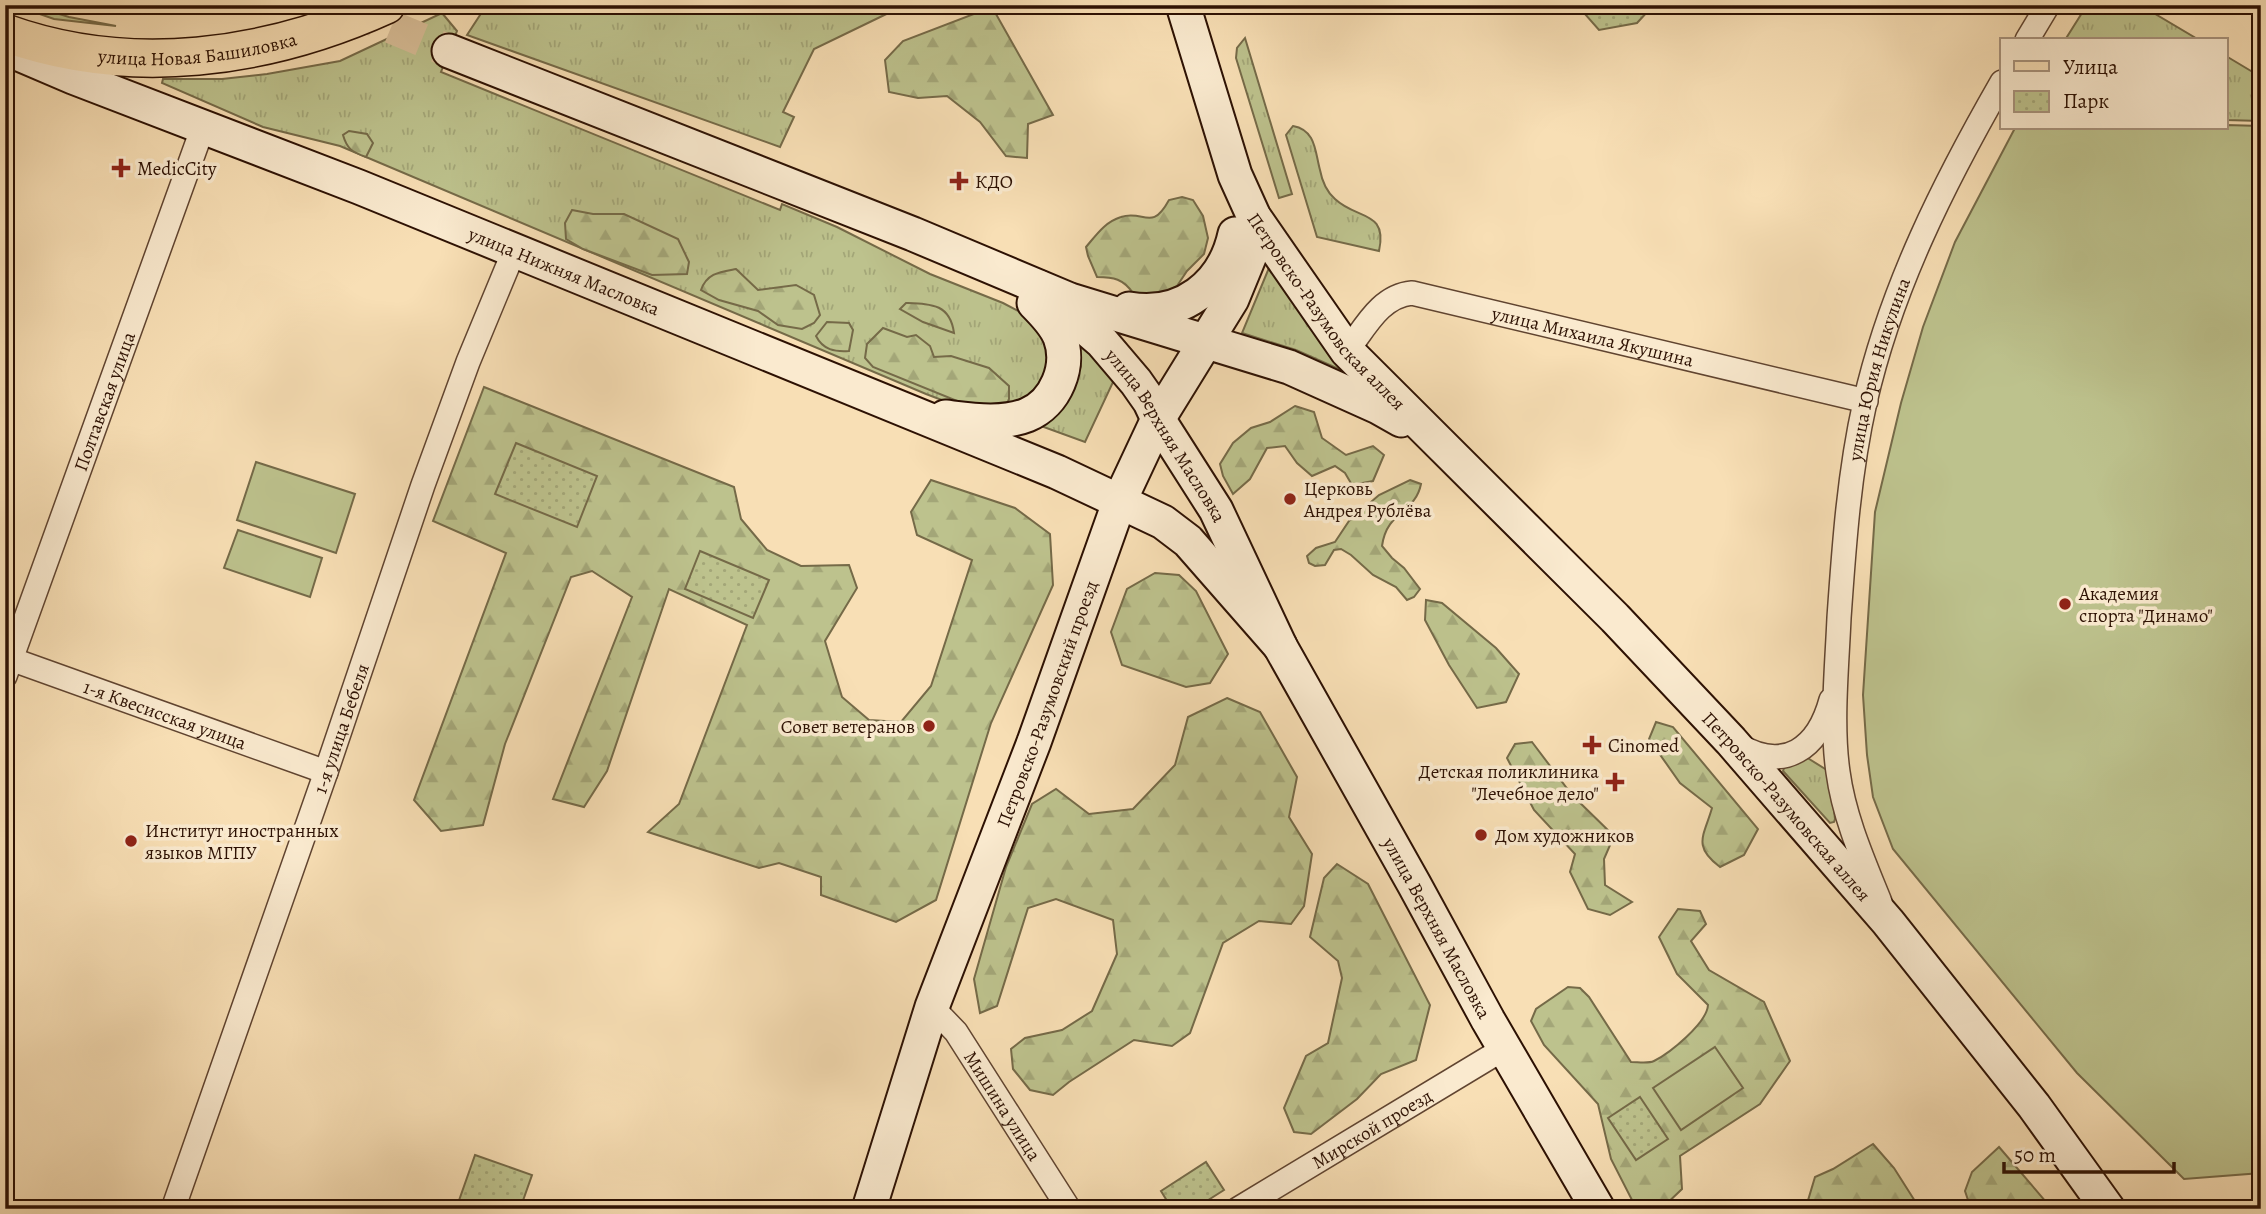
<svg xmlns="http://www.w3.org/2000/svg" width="2266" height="1214" viewBox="0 0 2266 1214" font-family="Alegreya,serif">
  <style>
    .grass { fill: url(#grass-tufts); stroke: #756a48; stroke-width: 2 }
    .forest { fill: url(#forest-firs); stroke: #756a48; stroke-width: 2 }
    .park { fill: url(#park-dots); stroke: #756a48; stroke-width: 2 }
    .pitch { fill: #bdc28d; stroke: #756a48; stroke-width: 2 }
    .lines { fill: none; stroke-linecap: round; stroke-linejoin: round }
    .secondary-tunnel { stroke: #dac09a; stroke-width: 33; stroke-dasharray: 33 17; stroke-linecap: butt }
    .street-casing { stroke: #604430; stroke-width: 26 }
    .secondary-casing { stroke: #2d1103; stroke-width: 37 }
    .primary-casing { stroke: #2d1103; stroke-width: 40 }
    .street { stroke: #faeacf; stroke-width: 23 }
    .secondary { stroke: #faeacf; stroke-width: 33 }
    .primary { stroke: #f8dfb5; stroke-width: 37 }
    .poi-dot { fill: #8f2418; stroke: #faeacf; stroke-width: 2.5 }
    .labels { text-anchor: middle; stroke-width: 7; stroke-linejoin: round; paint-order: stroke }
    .street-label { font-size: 19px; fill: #2d1103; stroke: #faeacf }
    .poi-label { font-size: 19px; fill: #2d1103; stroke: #faeacf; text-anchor: start }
  </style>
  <defs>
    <pattern id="grass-tufts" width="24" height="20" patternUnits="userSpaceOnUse" patternTransform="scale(1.75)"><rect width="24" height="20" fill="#bdc28d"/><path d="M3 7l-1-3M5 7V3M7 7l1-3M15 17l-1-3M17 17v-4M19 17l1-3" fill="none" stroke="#a3a678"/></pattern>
    <pattern id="forest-firs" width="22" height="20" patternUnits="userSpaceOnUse" patternTransform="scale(1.75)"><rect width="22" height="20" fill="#bdc28d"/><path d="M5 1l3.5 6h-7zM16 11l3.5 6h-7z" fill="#a3a678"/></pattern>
    <pattern id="park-dots" width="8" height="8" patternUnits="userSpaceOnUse" patternTransform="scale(1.75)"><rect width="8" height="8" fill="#bdc28d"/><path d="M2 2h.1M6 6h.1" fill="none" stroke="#a3a678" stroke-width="1.8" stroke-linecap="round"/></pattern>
  </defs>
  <rect width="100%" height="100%" fill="#f8dfb5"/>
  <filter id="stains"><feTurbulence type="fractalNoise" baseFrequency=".00286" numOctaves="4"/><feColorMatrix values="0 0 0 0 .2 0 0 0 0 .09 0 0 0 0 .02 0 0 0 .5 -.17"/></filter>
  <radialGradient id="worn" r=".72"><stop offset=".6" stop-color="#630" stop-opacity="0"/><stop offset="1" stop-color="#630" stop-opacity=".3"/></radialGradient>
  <g class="grass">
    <path d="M14 5H30L69 17 116 26 54 19Z"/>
    <path d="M492 5H905L814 49 783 112 794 117 780 147 467 35 484 9Z"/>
    <path d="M2087 5H2140L2199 40H2065Z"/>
    <path d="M442 13 457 31 441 72 780 210 782 204 837 227 930 274 1003 303 1030 317 1044 331 1050 373 1029 404 968 410 926 394 340 146 263 127 162 83 163 79H222L267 74 340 61Z"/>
    <path d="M1245 38 1292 194 1279 198 1236 58 1237 48Z"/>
    <path d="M2226 56 2261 77V121L2226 120Z"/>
    <path d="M1293 126C1316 130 1315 152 1320 170 1322 181 1327 192 1335 199 1357 220 1388 210 1379 251L1317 237 1286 135Z"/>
    <path d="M1271 263 1359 378 1296 350 1242 333Z"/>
    <path d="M1078 337 1114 380 1085 442 1041 426 1075 381 1081 366Z"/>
    <path d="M1806 757 1830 772 1835 819 1834 822 1830 823 1783 771 1785 766Z"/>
  </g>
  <g class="forest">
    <path d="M992 7 1053 115 1028 124 1027 158 1006 156 980 122 947 96 918 98 889 92 885 60 903 41Z"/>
    <path d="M349 131 367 134 373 143 366 157C352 152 347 149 343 135Z"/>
    <path d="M1182 197 1193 200 1203 216 1208 238 1204 254 1187 271 1177 286 1159 296 1133 293C1123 279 1114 277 1097 277L1088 256 1086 247C1097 234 1105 222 1121 217 1144 209 1151 233 1169 200Z"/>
    <path d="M572 210 593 214H624L678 239 689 262 687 274 652 275 583 249 566 239 565 223Z"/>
    <path d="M736 269 758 290 796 285 814 295 820 315 814 323 802 329 778 325 758 311 719 300 701 290C707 273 720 272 736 269Z"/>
    <path d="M906 303C932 304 950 304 954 333L923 322 900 309Z"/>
    <path d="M827 322 849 323 853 330 849 351C835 352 823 350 816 336Z"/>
    <path d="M883 328 907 337 916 335 930 346 934 357 951 356 989 368 1009 386V399L1005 408 962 403 873 367 865 358 867 344Z"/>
    <path d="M484 387 734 487 741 519 767 550 801 566 849 565 857 588 825 641 842 697 869 720 901 722 931 686 972 560 917 535 911 512 931 480 1015 508 1050 534 1053 585 991 723 936 900 896 922 821 895V877L779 863 759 868 648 832 679 804 747 625 669 589 607 771 584 807 553 799 632 597 592 571 571 577 505 744 483 825 441 831 414 800 506 553 433 521Z"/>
    <path d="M1295 406 1314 412 1322 438 1346 455 1373 446 1384 455 1373 481 1352 485 1345 473 1335 466 1312 476 1297 463 1285 446 1267 448 1250 479 1233 494 1223 476 1220 464 1233 443 1251 428 1270 422Z"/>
    <path d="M1410 480 1421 484C1415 514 1387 510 1382 546L1392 558 1404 568 1420 589 1414 597 1407 600 1396 587 1373 575 1351 555 1341 549 1334 550 1325 565 1315 566 1309 563 1307 556 1316 548 1335 542 1349 521 1379 495Z"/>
    <path d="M1155 573 1179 575 1196 591 1228 654 1210 683 1186 687 1122 665 1111 632 1127 589Z"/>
    <path d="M1426 600 1442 603 1496 648 1519 674 1506 702 1477 708 1449 665 1425 620Z"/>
    <path d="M1227 698 1260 712 1297 777 1289 817 1312 854 1304 906 1291 924 1259 921 1223 943 1190 1033 1172 1046 1134 1040 1069 1082 1053 1095 1030 1090 1013 1069 1011 1049 1025 1038 1062 1030 1092 1011 1117 954 1113 920 1056 899 1028 908 997 1006 980 1013 974 979 1006 867 1032 804 1056 789 1089 814 1133 809 1175 765 1188 717Z"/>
    <path d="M1656 722 1673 727 1758 829 1744 855 1720 867C1692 846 1704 836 1712 808L1680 783 1649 739Z"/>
    <path d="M1532 742 1572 795 1614 836 1604 859 1605 885 1632 902 1610 915 1588 909 1570 872 1575 854 1534 810 1507 758 1515 744Z"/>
    <path d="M1337 864 1368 884 1430 1005 1416 1060 1381 1074 1357 1099 1311 1134 1294 1132 1284 1108 1306 1056 1328 1043 1342 978 1338 961 1310 937 1324 878Z"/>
    <path d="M1678 909 1700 911 1706 924 1691 941 1709 970 1764 1002 1790 1061 1760 1104 1680 1156 1682 1189 1661 1209H1651L1633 1202 1611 1159 1598 1104 1544 1045 1531 1021 1536 1009 1568 987 1580 988 1589 997 1631 1062C1638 1062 1648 1064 1654 1061 1670 1053 1707 1023 1708 1005L1677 974 1659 937Z"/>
    <path d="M1873 1144 1894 1168 1920 1209H1803L1806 1207 1815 1177 1833 1169Z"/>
    <path d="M1999 1147 2047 1203 2051 1209H1971L1965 1191 1972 1172Z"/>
  </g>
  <g class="park">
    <path d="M1577 5H1628L1649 10 1637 23 1599 30Z"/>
    <path d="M516 443 597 476 577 527 495 494Z"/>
    <path d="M700 551 769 580 753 618 685 589Z"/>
    <path d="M1640 1097 1668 1139 1636 1160 1608 1118Z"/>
    <path d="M475 1155 532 1175 520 1209H456Z"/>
    <path d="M1206 1162 1224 1190 1194 1209H1172L1161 1191Z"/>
  </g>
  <g class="pitch">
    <path d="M2226 125 2261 126V1173L2184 1179 2077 1073 1893 849 1873 797 1867 755 1863 695 1875 512 1901 403 1923 327 1955 242 2015 128H2226Z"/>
    <path d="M256 462 355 494 336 553 237 520Z"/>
    <path d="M238 530 322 558 310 597 224 568Z"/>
    <path d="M1715 1047 1743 1088 1681 1130 1653 1088Z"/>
  </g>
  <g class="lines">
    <path class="secondary-tunnel" d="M345 8 449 51"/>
    <g class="street-casing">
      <g id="street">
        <path d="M2027 40 2048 5"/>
        <path id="s1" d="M1347 351C1365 328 1380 296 1412 293L1866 401"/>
        <path id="s2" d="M5 657 326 772"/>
        <path id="s3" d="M5 676 203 127"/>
        <path d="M1738 745C1785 773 1818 748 1831 700"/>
        <path id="s4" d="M1880 902C1863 860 1844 817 1838 772 1831 724 1837 666 1839 618 1844 546 1849 473 1865 402 1891 288 1944 183 2002 82"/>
        <path id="s5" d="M932 1007 956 1032 1069 1209"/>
        <path id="s6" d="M173 1209 326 772 423 485 468 362 514 251"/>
        <path id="s7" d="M1238 1209 1505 1048"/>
      </g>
    </g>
    <g class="secondary-casing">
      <g id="secondary">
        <path id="s8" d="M1183 5 1235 175 1254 217 1347 351 1615 618 1731 741 1888 922 2034 1106 2108 1209"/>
        <path id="s9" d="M5 48 73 77 359 187 1057 472 1163 522 1188 541 1280 646"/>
        <path d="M449 51 913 234 1070 300 1289 367 1378 407 1401 420"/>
        <path id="s10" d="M1038 287 1102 342 1136 382 1150 402 1158 419 1216 510 1280 646 1414 884 1488 1020 1598 1209"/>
        <path d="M1129 309C1182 318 1224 285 1235 234"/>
        <path d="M945 417C971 420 1002 425 1027 415 1056 403 1071 366 1060 337 1055 324 1044 313 1034 303"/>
        <path id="s11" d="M869 1209 932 1007 1034 742 1120 500 1158 419 1232 299 1255 243 1254 217"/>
      </g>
    </g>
    <g class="primary-casing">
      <g id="primary">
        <path id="s12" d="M5 33C130 78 267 59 386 5"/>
      </g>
    </g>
    <use href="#street" class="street"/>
    <use href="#secondary" class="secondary"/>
    <use href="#primary" class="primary"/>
  </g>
  <g class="poi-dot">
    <path d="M117.5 157.5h7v7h7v7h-7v7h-7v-7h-7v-7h7z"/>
    <path d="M955.5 170.5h7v7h7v7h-7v7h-7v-7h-7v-7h7z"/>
    <circle cx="1290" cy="499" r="7"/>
    <circle cx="2065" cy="604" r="7"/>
    <circle cx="929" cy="726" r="7"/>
    <path d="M1588.5 734.5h7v7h7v7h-7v7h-7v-7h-7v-7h7z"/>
    <path d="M1611.5 771.5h7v7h7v7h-7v7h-7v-7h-7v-7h7z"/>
    <circle cx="1481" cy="835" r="7"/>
    <circle cx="131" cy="841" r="7"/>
  </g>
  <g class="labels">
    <g class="street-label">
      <text dy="7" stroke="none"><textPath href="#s12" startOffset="196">улица Новая Башиловка</textPath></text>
      <text dy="7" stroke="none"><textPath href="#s9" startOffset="602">улица Нижняя Масловка</textPath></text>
      <text dy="7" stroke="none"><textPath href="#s8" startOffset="343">Петровско-Разумовская аллея</textPath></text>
      <text dy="7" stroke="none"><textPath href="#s1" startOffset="276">улица Михаила Якушина</textPath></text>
      <text dy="7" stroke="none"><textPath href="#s4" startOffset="544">улица Юрия Никулина</textPath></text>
      <text dy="7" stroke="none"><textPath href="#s3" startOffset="292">Полтавская улица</textPath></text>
      <text dy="7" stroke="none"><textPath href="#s10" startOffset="198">улица Верхняя Масловка</textPath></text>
      <text dy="7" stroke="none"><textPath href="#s11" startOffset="536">Петровско-Разумовский проезд</textPath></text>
      <text dy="7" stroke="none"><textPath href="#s2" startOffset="170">1-я Квесисская улица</textPath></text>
      <text dy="7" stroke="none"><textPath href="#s6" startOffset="509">1-я улица Бебеля</textPath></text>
      <text dy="7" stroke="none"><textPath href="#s8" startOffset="1020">Петровско-Разумовская аллея</textPath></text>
      <text dy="7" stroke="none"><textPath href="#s10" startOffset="761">улица Верхняя Масловка</textPath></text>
      <text dy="7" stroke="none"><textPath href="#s5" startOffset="122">Мишина улица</textPath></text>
      <text dy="7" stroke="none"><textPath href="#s7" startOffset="156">Мирской проезд</textPath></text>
    </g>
    <g class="poi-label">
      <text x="137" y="175">MedicCity</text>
      <text x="975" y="188">КДО</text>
      <text x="1304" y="495">Церковь<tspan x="1304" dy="22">Андрея Рублёва</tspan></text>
      <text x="2079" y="600">Академия<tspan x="2079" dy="22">спорта "Динамо"</tspan></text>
      <text x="915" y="733" text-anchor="end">Совет ветеранов</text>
      <text x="1608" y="752">Cinomed</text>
      <text x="1599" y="778" text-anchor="end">Детская поликлиника<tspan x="1599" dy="22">"Лечебное дело"</tspan></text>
      <text x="145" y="837">Институт иностранных<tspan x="145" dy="22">языков МГПУ</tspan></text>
      <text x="1495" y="842">Дом художников</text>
    </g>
  </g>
  <rect width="2266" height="1214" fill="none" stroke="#f8dfb5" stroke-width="28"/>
  <rect x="7" y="7" width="2252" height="1200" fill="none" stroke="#2d1103" stroke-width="3.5"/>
  <rect x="14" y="14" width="2238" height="1186" fill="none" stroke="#2d1103" stroke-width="2"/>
  <rect x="2000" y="38" width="228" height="91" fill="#faeacf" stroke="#a8937d" stroke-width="2"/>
  <rect x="2014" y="61" width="35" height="10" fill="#f8dfb5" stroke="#a8937d" stroke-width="2"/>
  <text x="2063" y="74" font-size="21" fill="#2d1103">Улица</text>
  <rect x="2014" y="91" width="35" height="21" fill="url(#park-dots)" stroke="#a8937d" stroke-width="2"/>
  <text x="2063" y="108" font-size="21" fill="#2d1103">Парк</text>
  <path d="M2004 1162v10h170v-10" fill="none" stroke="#2d1103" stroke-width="3.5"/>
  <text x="2014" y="1162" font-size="21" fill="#2d1103" stroke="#faeacf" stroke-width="5" paint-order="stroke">50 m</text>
  <rect width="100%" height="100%" filter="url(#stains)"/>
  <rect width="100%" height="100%" fill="url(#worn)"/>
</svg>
